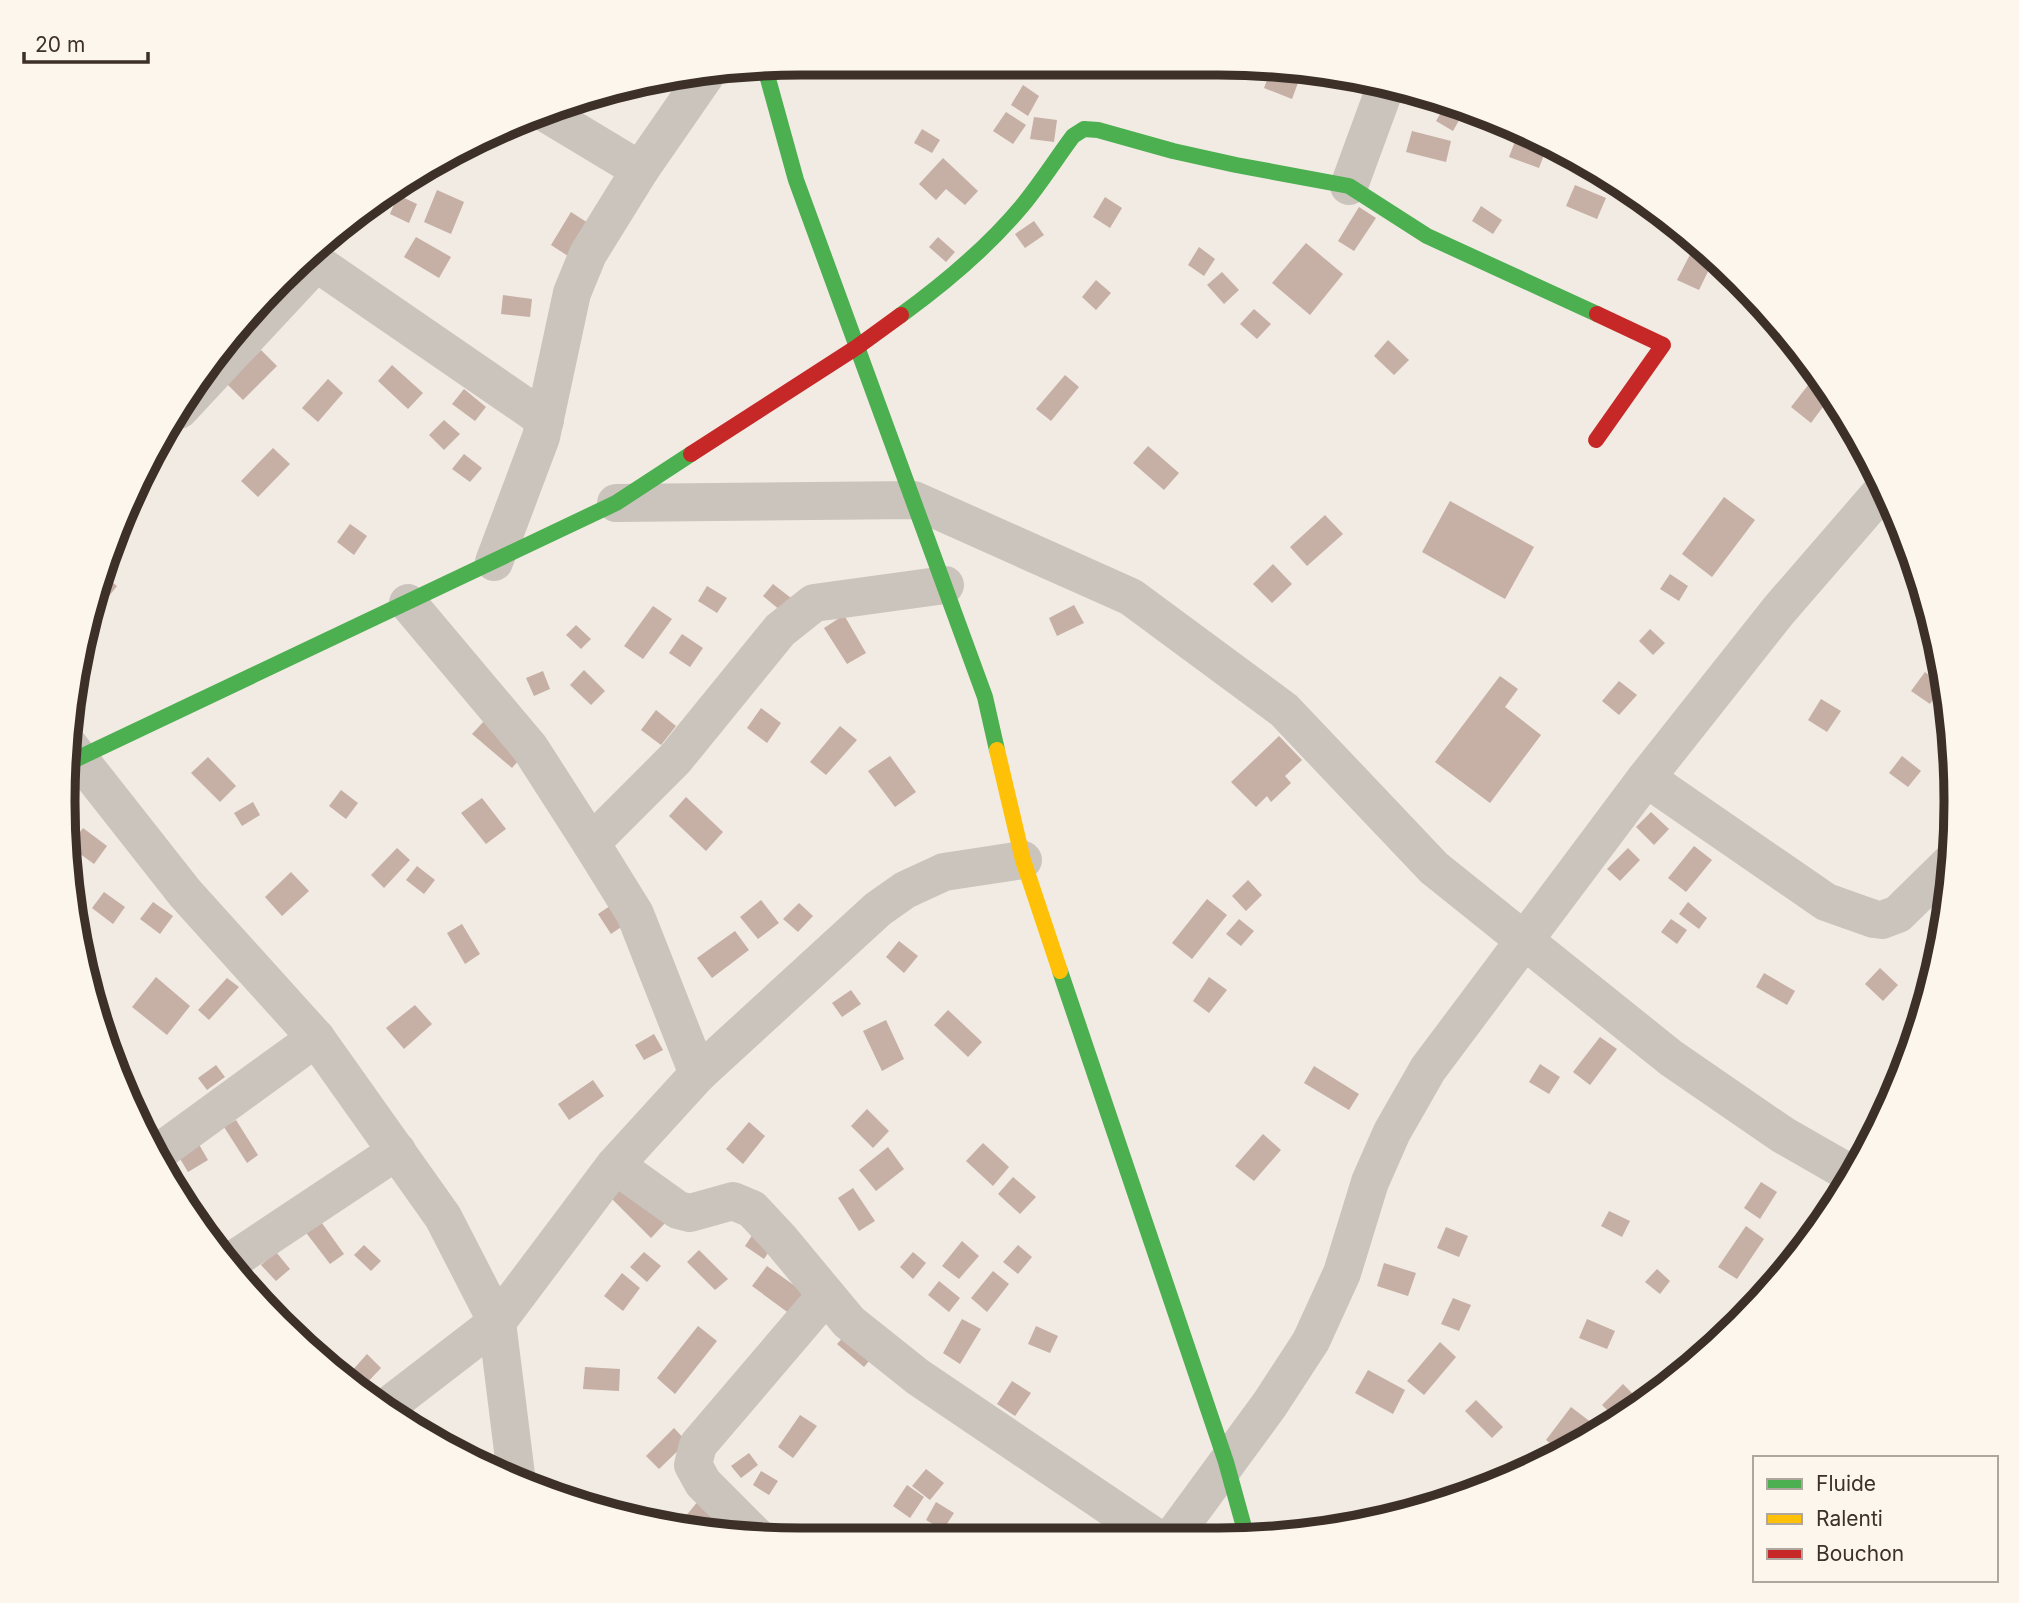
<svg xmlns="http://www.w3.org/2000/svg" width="2019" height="1603" viewBox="0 0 2019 1603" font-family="Inter,sans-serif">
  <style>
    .building { fill: #c6afa4 }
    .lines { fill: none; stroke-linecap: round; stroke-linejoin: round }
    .street { stroke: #cac4bd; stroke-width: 38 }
    .fast { stroke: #4caf50; stroke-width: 16 }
    .slow { stroke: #ffc107; stroke-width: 16 }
    .jam { stroke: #c62828; stroke-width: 16 }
    .rim { fill: none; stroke: #3c3029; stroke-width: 9 }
  </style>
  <rect width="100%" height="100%" fill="#f1ebe4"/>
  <g class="building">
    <path d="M1271 69 1299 80 1292 99 1264 88Z"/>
    <path d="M1023 85 1039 96 1028 116 1011 105Z"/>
    <path d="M1448 101 1466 108 1453 131 1436 121Z"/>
    <path d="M1006 112 1026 125 1013 144 993 131Z"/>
    <path d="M1034 117 1057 120 1054 142 1030 139Z"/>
    <path d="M922 129 940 140 932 153 914 143Z"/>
    <path d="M1412 131 1451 141 1446 162 1406 152Z"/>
    <path d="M1517 136 1547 147 1539 168 1509 157Z"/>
    <path d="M943 158 978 191 965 205 946 189 936 200 919 184Z"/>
    <path d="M1575 185 1606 198 1597 219 1566 206Z"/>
    <path d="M437 190 464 202 451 234 424 222Z"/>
    <path d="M398 195 417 204 409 223 390 214Z"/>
    <path d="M1105 197 1122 208 1110 228 1093 217Z"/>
    <path d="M1481 206 1502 220 1493 234 1472 221Z"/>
    <path d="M1359 207 1376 218 1354 251 1338 241Z"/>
    <path d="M571 212 588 223 568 256 551 245Z"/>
    <path d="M1034 221 1044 235 1025 248 1015 234Z"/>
    <path d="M416 237 451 257 439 278 404 257Z"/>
    <path d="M938 237 955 252 946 262 929 247Z"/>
    <path d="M1697 241 1715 257 1699 290 1677 280Z"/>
    <path d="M1306 243 1343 274 1310 315 1272 283Z"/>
    <path d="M1199 247 1215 259 1204 276 1188 265Z"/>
    <path d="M1222 272 1239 290 1224 304 1207 285Z"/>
    <path d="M1096 280 1111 293 1096 310 1082 297Z"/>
    <path d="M503 295 532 299 530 317 501 314Z"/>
    <path d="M1254 309 1271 324 1257 339 1240 324Z"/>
    <path d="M1388 340 1409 360 1394 375 1374 356Z"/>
    <path d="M261 350 277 366 243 400 227 384Z"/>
    <path d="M392 365 423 393 408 409 378 381Z"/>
    <path d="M1065 375 1079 387 1051 421 1036 409Z"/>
    <path d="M1816 375 1831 396 1811 423 1791 407Z"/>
    <path d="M328 379 343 393 318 422 302 408Z"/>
    <path d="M464 389 486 407 475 421 452 404Z"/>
    <path d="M444 420 460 434 444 450 429 435Z"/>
    <path d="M1148 446 1179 473 1164 490 1133 463Z"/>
    <path d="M273 448 290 464 258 497 241 481Z"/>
    <path d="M464 454 482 468 470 482 452 469Z"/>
    <path d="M1724 497 1755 520 1712 577 1682 554Z"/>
    <path d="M1450 501 1534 547 1505 599 1422 552Z"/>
    <path d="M1325 515 1343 534 1307 566 1290 547Z"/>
    <path d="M350 524 367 536 354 555 337 542Z"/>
    <path d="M1273 564 1292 584 1272 603 1253 584Z"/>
    <path d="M1670 574 1688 586 1679 601 1660 589Z"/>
    <path d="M103 575 117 586 106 600 96 592Z"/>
    <path d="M773 584 791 598 781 611 763 596Z"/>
    <path d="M707 586 727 598 717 613 698 601Z"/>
    <path d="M1074 605 1084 623 1057 636 1049 618Z"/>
    <path d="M653 606 672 619 643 659 624 646Z"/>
    <path d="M844 615 866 653 847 664 824 628Z"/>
    <path d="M576 625 591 639 581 649 566 635Z"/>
    <path d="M1650 629 1665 643 1653 655 1639 641Z"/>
    <path d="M682 634 703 648 690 667 669 653Z"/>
    <path d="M584 670 605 691 591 705 570 685Z"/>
    <path d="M543 671 550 689 534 696 526 678Z"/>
    <path d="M1925 672 1943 685 1930 704 1911 691Z"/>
    <path d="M1500 676 1518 689 1505 707 1541 735 1490 803 1435 762Z"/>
    <path d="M1619 681 1637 695 1619 715 1602 701Z"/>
    <path d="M1821 699 1841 711 1827 732 1808 720Z"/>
    <path d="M761 708 781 723 767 743 747 728Z"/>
    <path d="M656 710 676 726 661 745 641 730Z"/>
    <path d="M486 719 526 752 512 768 472 734Z"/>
    <path d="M840 726 857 740 826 775 810 762Z"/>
    <path d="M1279 736 1302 760 1285 776 1291 783 1271 802 1267 796 1256 807 1231 782Z"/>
    <path d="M890 756 916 792 895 807 868 771Z"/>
    <path d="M1902 756 1921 771 1908 787 1889 773Z"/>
    <path d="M208 757 236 786 220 802 191 773Z"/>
    <path d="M341 790 358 803 346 819 329 806Z"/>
    <path d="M686 797 723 832 706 851 669 816Z"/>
    <path d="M482 798 506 829 486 844 461 813Z"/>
    <path d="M253 802 260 815 242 826 234 813Z"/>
    <path d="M1651 812 1669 829 1654 845 1636 827Z"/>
    <path d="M83 828 107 846 94 864 69 846Z"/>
    <path d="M1694 846 1712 860 1686 892 1668 878Z"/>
    <path d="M397 848 410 860 384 888 371 875Z"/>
    <path d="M1628 848 1640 860 1620 881 1607 869Z"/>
    <path d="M417 866 435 880 424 894 406 880Z"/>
    <path d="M291 872 309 891 282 916 265 897Z"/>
    <path d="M1248 880 1262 895 1246 911 1232 896Z"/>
    <path d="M104 892 125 907 113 924 92 908Z"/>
    <path d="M1207 899 1227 915 1192 959 1172 943Z"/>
    <path d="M761 900 779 923 758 939 740 917Z"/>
    <path d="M153 902 173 916 160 934 140 919Z"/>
    <path d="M1688 902 1707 918 1699 929 1679 914Z"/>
    <path d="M799 903 813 916 798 932 783 919Z"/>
    <path d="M613 904 627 923 611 934 598 914Z"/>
    <path d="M1239 919 1254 931 1241 946 1226 934Z"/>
    <path d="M1671 919 1687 930 1677 944 1661 932Z"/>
    <path d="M462 924 480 954 465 964 447 933Z"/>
    <path d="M735 931 749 950 712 978 697 958Z"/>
    <path d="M899 941 918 956 904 973 886 957Z"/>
    <path d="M1880 968 1898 985 1883 1001 1865 984Z"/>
    <path d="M1764 973 1795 991 1787 1005 1756 987Z"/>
    <path d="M156 977 190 1006 167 1035 132 1007Z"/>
    <path d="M1209 977 1227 990 1209 1013 1193 1001Z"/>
    <path d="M227 978 239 987 209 1020 198 1010Z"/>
    <path d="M851 990 861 1004 842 1017 832 1003Z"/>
    <path d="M415 1005 432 1024 404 1049 386 1028Z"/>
    <path d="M948 1010 982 1042 968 1057 934 1025Z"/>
    <path d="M886 1020 904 1059 882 1071 863 1031Z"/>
    <path d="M654 1034 663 1050 644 1060 635 1045Z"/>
    <path d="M1600 1037 1617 1049 1590 1085 1573 1072Z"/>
    <path d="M1907 1048 1909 1050 1899 1077 1889 1067Z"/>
    <path d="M1540 1064 1560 1077 1549 1094 1529 1082Z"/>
    <path d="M216 1065 225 1077 207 1090 198 1078Z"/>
    <path d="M1314 1066 1359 1094 1349 1110 1304 1083Z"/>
    <path d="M593 1080 604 1096 569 1120 558 1104Z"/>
    <path d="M867 1109 889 1131 873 1148 851 1126Z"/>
    <path d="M236 1120 258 1155 247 1163 224 1127Z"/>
    <path d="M749 1122 765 1136 743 1164 726 1149Z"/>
    <path d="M1263 1134 1281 1150 1254 1181 1235 1166Z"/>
    <path d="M197 1141 208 1160 188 1172 176 1152Z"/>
    <path d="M983 1143 1009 1167 993 1186 966 1161Z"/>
    <path d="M888 1147 904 1169 876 1191 859 1170Z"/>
    <path d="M620 1177 666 1222 651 1238 605 1192Z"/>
    <path d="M1013 1177 1036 1197 1020 1214 998 1194Z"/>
    <path d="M1761 1182 1777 1192 1760 1219 1744 1208Z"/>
    <path d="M853 1188 875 1221 859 1231 838 1198Z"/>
    <path d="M1609 1211 1630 1221 1622 1237 1601 1226Z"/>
    <path d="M319 1219 344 1254 330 1264 304 1230Z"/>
    <path d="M1746 1226 1764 1239 1737 1279 1718 1267Z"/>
    <path d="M1446 1227 1468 1236 1459 1257 1437 1248Z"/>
    <path d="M755 1231 774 1244 764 1259 745 1246Z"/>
    <path d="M962 1241 979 1256 959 1279 942 1266Z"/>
    <path d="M364 1245 381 1261 371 1271 354 1255Z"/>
    <path d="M1018 1245 1032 1257 1018 1274 1003 1262Z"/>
    <path d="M699 1250 728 1279 715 1290 687 1262Z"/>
    <path d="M276 1252 290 1269 276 1281 261 1265Z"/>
    <path d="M644 1252 661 1266 647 1282 630 1267Z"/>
    <path d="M913 1252 926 1263 913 1279 900 1267Z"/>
    <path d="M1384 1263 1416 1273 1408 1296 1377 1286Z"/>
    <path d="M767 1266 809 1296 794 1317 752 1286Z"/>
    <path d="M1657 1269 1670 1281 1660 1294 1645 1282Z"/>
    <path d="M993 1271 1009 1284 987 1312 971 1298Z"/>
    <path d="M622 1273 640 1288 623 1311 604 1296Z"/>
    <path d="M939 1281 960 1298 949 1312 928 1295Z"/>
    <path d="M1453 1298 1471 1305 1459 1331 1441 1324Z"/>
    <path d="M962 1319 981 1329 960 1364 943 1353Z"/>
    <path d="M1587 1319 1615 1331 1607 1349 1579 1338Z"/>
    <path d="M698 1326 717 1341 675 1394 657 1378Z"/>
    <path d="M1036 1326 1058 1336 1050 1353 1028 1344Z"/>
    <path d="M853 1327 879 1349 864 1367 837 1344Z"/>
    <path d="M1440 1342 1456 1357 1424 1395 1407 1381Z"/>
    <path d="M367 1354 381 1368 364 1386 350 1373Z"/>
    <path d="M585 1367 620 1369 619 1391 583 1389Z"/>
    <path d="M1368 1370 1405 1390 1393 1414 1355 1393Z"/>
    <path d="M1012 1381 1031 1393 1015 1416 997 1404Z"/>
    <path d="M1623 1384 1641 1402 1617 1420 1602 1405Z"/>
    <path d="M1476 1400 1503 1427 1492 1438 1465 1411Z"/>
    <path d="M1571 1407 1592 1423 1574 1446 1561 1452 1546 1440Z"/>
    <path d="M800 1415 817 1426 793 1458 778 1447Z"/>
    <path d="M674 1428 687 1442 659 1469 646 1456Z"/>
    <path d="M749 1453 758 1465 741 1478 731 1466Z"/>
    <path d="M926 1469 944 1483 930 1500 912 1486Z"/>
    <path d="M761 1471 778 1481 769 1495 753 1485Z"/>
    <path d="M907 1485 924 1497 910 1518 893 1506Z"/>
    <path d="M699 1500 716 1514 702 1530 676 1528Z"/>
    <path d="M936 1502 954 1513 943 1530 926 1520Z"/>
  </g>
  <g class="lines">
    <g class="street">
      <path d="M547 114 640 170"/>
      <path d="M1349 186 1385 88"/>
      <path d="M308 257 545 420"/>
      <path d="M179 410 315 264"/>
      <path d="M616 503 914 500 1131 597 1284 710 1434 868 1671 1058 1783 1135 1851 1174"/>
      <path d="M494 562 541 437 572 293 588 254 640 170 705 76"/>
      <path d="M408 603 530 748 591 843 635 914 698 1074"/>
      <path d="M70 747 185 893 316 1038 443 1217 497 1322 517 1483"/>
      <path d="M1646 778 1826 902 1874 919 1882 920 1898 914 1953 860"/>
      <path d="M591 843 675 759 780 630 814 603 945 585"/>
      <path d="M155 1155 316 1038"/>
      <path d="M615 1165 678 1210 690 1213 733 1201 752 1209 780 1239 849 1322 918 1377 1158 1539"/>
      <path d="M226 1260 236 1258 397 1151"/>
      <path d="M384 1409 497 1322 615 1165 698 1074 878 909 905 890 944 872 1023 860"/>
      <path d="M756 1536 703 1483 693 1465 698 1445 826 1295"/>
      <path d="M1171 1539 1270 1404 1311 1341 1342 1273 1370 1182 1392 1132 1428 1069 1646 778 1779 610 1883 490"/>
    </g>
    <g class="fast">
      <path d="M765 68 796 180 985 697 997 750"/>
      <path d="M901 315C945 283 987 248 1022 206 1040 184 1056 159 1073 136L1084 129 1098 130 1173 151 1236 165 1349 186 1427 236 1597 314"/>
      <path d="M68 763 616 503 691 454"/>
      <path d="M1060 971 1226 1462 1247 1538"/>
    </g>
    <path class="slow" d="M997 750 1023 860 1060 971"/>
    <g class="jam">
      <path d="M1596 440 1663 345 1597 314"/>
      <path d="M691 454 857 347 901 315"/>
    </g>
  </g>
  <path d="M0 0H2019V1603H0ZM801 75H1218A726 726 0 0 1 1944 801V802A726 726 0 0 1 1218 1528H801A726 726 0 0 1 75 802V801A726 726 0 0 1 801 75Z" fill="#fcf6ed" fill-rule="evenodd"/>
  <path class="rim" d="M801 75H1218A726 726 0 0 1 1944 801V802A726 726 0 0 1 1218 1528H801A726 726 0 0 1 75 802V801A726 726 0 0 1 801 75Z"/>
  <rect x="1753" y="1456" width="245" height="126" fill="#fcf6ed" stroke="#afa79f" stroke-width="2"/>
  <rect x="1767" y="1479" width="35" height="10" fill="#4caf50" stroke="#afa79f" stroke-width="2"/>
  <text x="1816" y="1491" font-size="21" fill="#3c3029">Fluide</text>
  <rect x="1767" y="1514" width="35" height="10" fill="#ffc107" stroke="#afa79f" stroke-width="2"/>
  <text x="1816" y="1526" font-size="21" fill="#3c3029">Ralenti</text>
  <rect x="1767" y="1549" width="35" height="10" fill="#c62828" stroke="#afa79f" stroke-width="2"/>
  <text x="1816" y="1561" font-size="21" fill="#3c3029">Bouchon</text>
  <path d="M24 52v10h124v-10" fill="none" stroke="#3c3029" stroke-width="3.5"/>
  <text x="35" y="52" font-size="21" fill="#3c3029" stroke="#fcf6ed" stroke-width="5" paint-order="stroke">20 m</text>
</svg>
